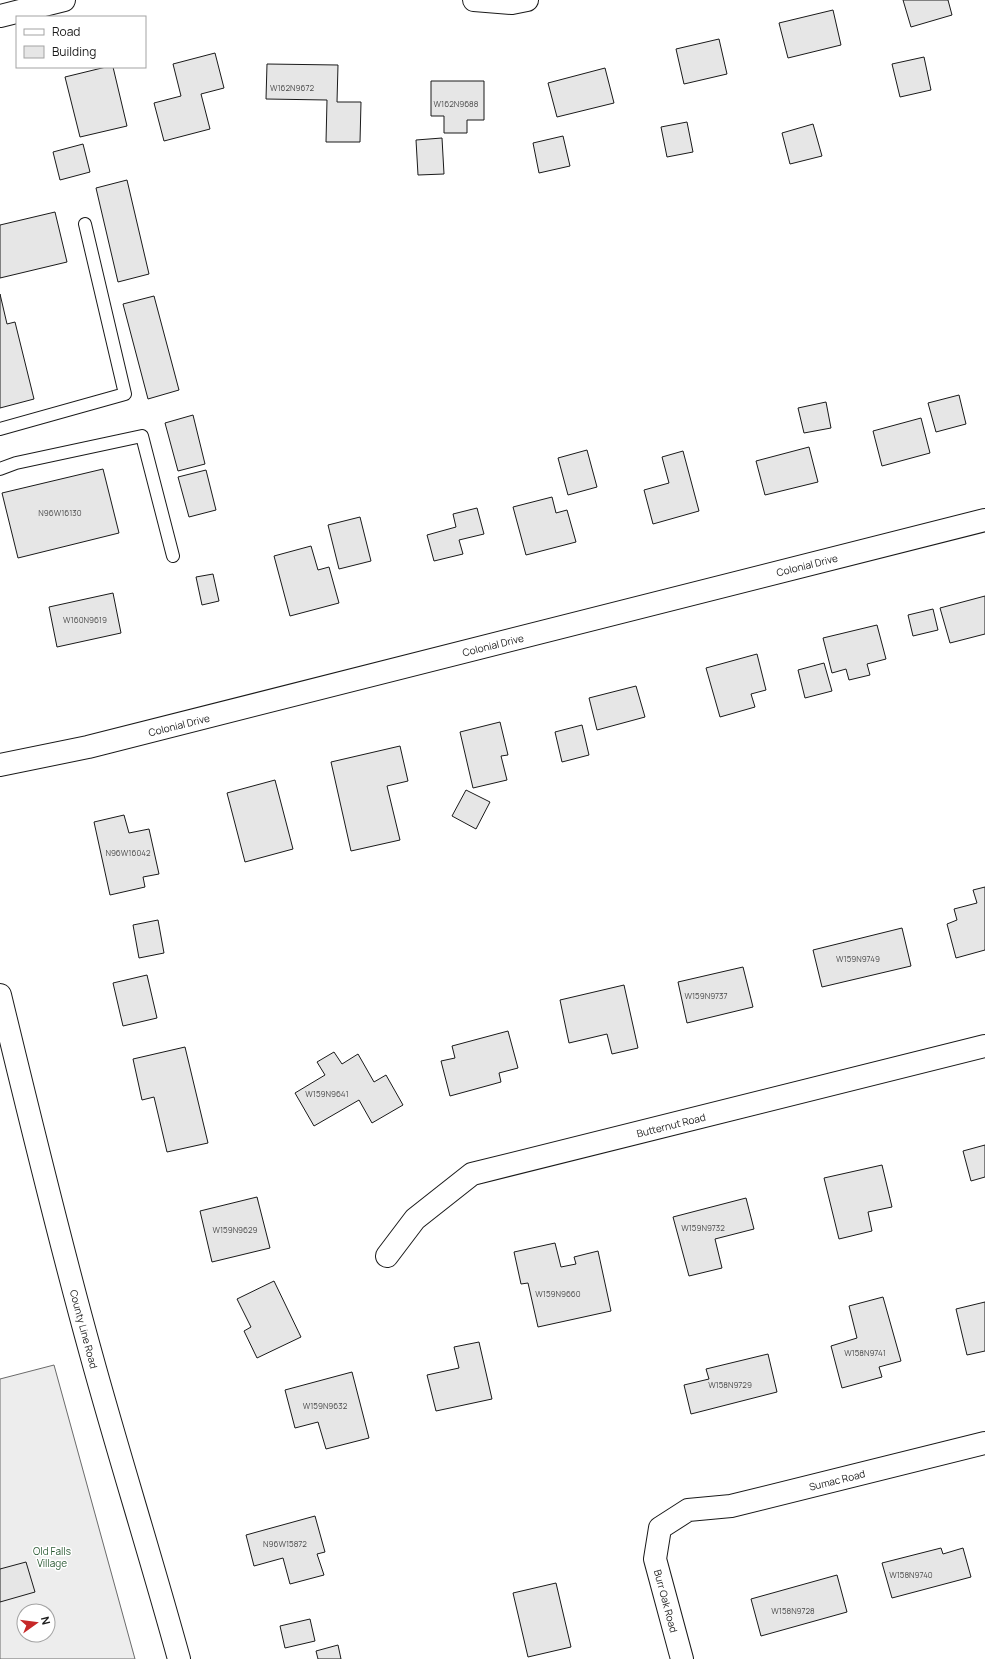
<svg xmlns="http://www.w3.org/2000/svg" width="985" height="1659" viewBox="0 0 985 1659" font-family="Manrope,sans-serif">
  <style>
    .built { fill: #ededed; stroke: #6a6a6a; fill-rule: evenodd }
    .building { fill: #e6e6e6; stroke: #1a1a1a }
    .lines { fill: none; stroke-linecap: round; stroke-linejoin: round }
    .lane-casing { stroke: #1a1a1a; stroke-width: 14 }
    .street-casing { stroke: #1a1a1a; stroke-width: 24 }
    .secondary-casing { stroke: #1a1a1a; stroke-width: 24 }
    .lane { stroke: #fff; stroke-width: 12 }
    .street { stroke: #fff; stroke-width: 22 }
    .secondary { stroke: #fff; stroke-width: 22 }
    .labels { text-anchor: middle; stroke-width: 3; stroke-linejoin: round; paint-order: stroke }
    .number-label { font-size: 8px; fill: #4d4d4d }
    .street-label { font-size: 10px; fill: #1a1a1a; stroke: #fff }
    .park-label { font-size: 10px; fill: #2b5a34; stroke: #fff }
  </style>
  <rect width="100%" height="100%" fill="#fff"/>
  <path class="built" d="M54 1365 135 1659H0V1379ZM24 1611H48V1635H24Z"/>
  <g class="building">
    <path d="M903 0H948L952 15 911 27Z"/>
    <path d="M833 10 841 45 788 58 779 23Z"/>
    <path d="M719 39 727 74 684 84 676 49Z"/>
    <path d="M215 53 224 88 201 94 210 129 164 141 154 103 181 96 173 64Z"/>
    <path d="M924 57 931 90 900 97 892 64Z"/>
    <path d="M267 64 338 65 337 102H361L360 142H326L327 100 266 99Z"/>
    <path d="M106 67H113L127 126 80 137 65 77Z"/>
    <path d="M605 68 614 103 557 117 548 83Z"/>
    <path d="M431 81H484V120H467V133H444V116H431Z"/>
    <path d="M687 122 693 152 667 157 661 127Z"/>
    <path d="M813 124 822 156 790 164 782 133Z"/>
    <path d="M563 136 570 166 539 173 533 143Z"/>
    <path d="M442 138 444 174 418 175 416 140Z"/>
    <path d="M83 144 90 172 60 180 53 152Z"/>
    <path d="M127 180 149 274 118 282 96 188Z"/>
    <path d="M55 212 67 262 0 278V225Z"/>
    <path d="M0 294 7 324 15 322 34 399 0 408Z"/>
    <path d="M154 296 179 390 148 399 123 304Z"/>
    <path d="M959 395 966 424 936 432 928 403Z"/>
    <path d="M826 402 831 428 804 433 798 408Z"/>
    <path d="M193 415 205 464 178 471 165 423Z"/>
    <path d="M921 418 930 453 882 466 873 431Z"/>
    <path d="M809 447 818 482 765 495 756 461Z"/>
    <path d="M587 450 597 487 568 495 558 458Z"/>
    <path d="M683 451 699 511 653 524 644 490 669 483 662 457Z"/>
    <path d="M103 469 119 533 18 558 2 493Z"/>
    <path d="M206 470 216 510 189 517 178 477Z"/>
    <path d="M552 497 556 513 567 510 576 542 526 555 513 507Z"/>
    <path d="M477 508 484 534 459 540 463 554 434 561 427 535 456 527 453 514Z"/>
    <path d="M360 517 371 561 339 569 328 525Z"/>
    <path d="M311 546 318 570 329 567 339 603 290 616 274 556Z"/>
    <path d="M213 574 219 601 202 605 196 577Z"/>
    <path d="M113 593 121 633 57 647 49 607Z"/>
    <path d="M985 596V634L950 643 940 608Z"/>
    <path d="M933 609 938 630 913 636 908 615Z"/>
    <path d="M877 625 886 659 867 664 870 675 849 680 846 669 832 673 823 638Z"/>
    <path d="M757 654 766 690 751 694 755 707 720 717 706 668Z"/>
    <path d="M824 663 832 691 805 698 798 670Z"/>
    <path d="M636 686 645 717 597 730 589 698Z"/>
    <path d="M500 722 508 755 501 756 507 780 473 788 460 732Z"/>
    <path d="M582 725 589 755 562 762 555 732Z"/>
    <path d="M400 746 408 781 387 786 400 840 351 851 331 762Z"/>
    <path d="M275 780 293 849 245 862 227 793Z"/>
    <path d="M466 790 490 802 476 829 452 816Z"/>
    <path d="M124 815 129 833 149 829 159 874 143 877 145 887 110 895 94 822Z"/>
    <path d="M985 887V950L956 958 947 924 957 920 954 909 977 903 973 890Z"/>
    <path d="M158 920 164 953 139 958 133 925Z"/>
    <path d="M902 928 911 966 822 987 813 950Z"/>
    <path d="M743 967 753 1007 687 1023 678 982Z"/>
    <path d="M147 975 157 1018 123 1026 113 983Z"/>
    <path d="M624 985 638 1048 612 1054 607 1034 569 1043 560 1000Z"/>
    <path d="M508 1031 518 1068 499 1073 501 1082 450 1096 441 1061 455 1058 452 1046Z"/>
    <path d="M185 1047 208 1143 167 1152 154 1097 142 1100 133 1059Z"/>
    <path d="M334 1052 342 1064 358 1054 374 1082 386 1075 403 1105 372 1123 359 1100 314 1126 295 1093 325 1075 317 1062Z"/>
    <path d="M985 1145V1177L971 1181 963 1151Z"/>
    <path d="M882 1165 892 1207 868 1212 872 1231 839 1239 824 1178Z"/>
    <path d="M257 1197 270 1248 212 1262 200 1211Z"/>
    <path d="M746 1198 754 1229 715 1239 722 1268 689 1276 673 1217Z"/>
    <path d="M555 1243 561 1267 576 1264 574 1257 598 1251 611 1311 538 1327 528 1283 521 1284 514 1252Z"/>
    <path d="M274 1281 301 1337 257 1358 244 1331 251 1327 237 1299Z"/>
    <path d="M883 1297 901 1361 879 1367 882 1377 842 1388 831 1346 857 1338 849 1306Z"/>
    <path d="M985 1302V1351L967 1355 956 1309Z"/>
    <path d="M479 1342 492 1399 436 1411 427 1375 459 1368 454 1347Z"/>
    <path d="M768 1354 777 1392 691 1414 684 1385 709 1379 706 1369Z"/>
    <path d="M352 1372 369 1438 326 1449 318 1422 295 1428 285 1390Z"/>
    <path d="M315 1516 325 1552 317 1554 324 1575 290 1584 283 1558 254 1566 246 1535Z"/>
    <path d="M941 1548 943 1554 963 1548 971 1577 892 1598 882 1563Z"/>
    <path d="M26 1562 35 1592 0 1602V1569Z"/>
    <path d="M837 1575 847 1612 761 1636 751 1599Z"/>
    <path d="M556 1583 571 1647 528 1657 513 1593Z"/>
    <path d="M310 1619 315 1641 285 1648 280 1626Z"/>
    <path d="M338 1645 341 1659H318L316 1651Z"/>
  </g>
  <g class="lines">
    <g class="lane-casing">
      <g id="lane">
        <path d="M0 429 125 394 85 224"/>
        <path d="M0 469 16 463 142 436 173 556"/>
      </g>
    </g>
    <g class="street-casing">
      <g id="street">
        <path d="M474 0 512 3 527 0"/>
        <path d="M0 16 64 0"/>
        <path d="M0 765 88 747 985 520"/>
        <path d="M387 1256 415 1219 472 1174 985 1046"/>
        <path d="M682 1659 655 1559 660 1528 688 1510 731 1506 985 1443"/>
      </g>
    </g>
    <g class="secondary-casing">
      <path id="secondary" d="M0 995C29 1115 58 1235 91 1354 119 1456 151 1557 179 1659"/>
    </g>
    <use href="#lane" class="lane"/>
    <use href="#street" class="street"/>
    <use href="#secondary" class="secondary"/>
  </g>
  <g class="labels">
    <g class="number-label">
      <text x="292" y="91">W162N9672</text>
      <text x="456" y="107">W162N9688</text>
      <text x="60" y="516">N96W16130</text>
      <text x="85" y="623">W160N9619</text>
      <text x="128" y="856">N96W16042</text>
      <text x="858" y="962">W159N9749</text>
      <text x="706" y="999">W159N9737</text>
      <text x="327" y="1097">W159N9641</text>
      <text x="703" y="1231">W159N9732</text>
      <text x="235" y="1233">W159N9629</text>
      <text x="558" y="1297">W159N9660</text>
      <text x="865" y="1356">W158N9741</text>
      <text x="730" y="1388">W158N9729</text>
      <text x="325" y="1409">W159N9632</text>
      <text x="285" y="1547">N96W15872</text>
      <text x="911" y="1578">W158N9740</text>
      <text x="793" y="1614">W158N9728</text>
    </g>
    <g class="street-label">
      <text transform="translate(807 565) rotate(-14)" y="4">Colonial Drive</text>
      <text transform="translate(493 645) rotate(-14)" y="4">Colonial Drive</text>
      <text transform="translate(179 725) rotate(-14)" y="4">Colonial Drive</text>
      <text transform="translate(671 1125) rotate(-14)" y="4">Butternut Road</text>
      <text transform="translate(84 1329) rotate(75)" y="4">County Line Road</text>
      <text transform="translate(837 1480) rotate(-14)" y="4">Sumac Road</text>
      <text transform="translate(666 1601) rotate(75)" y="4">Burr Oak Road</text>
    </g>
    <g class="park-label">
      <text x="52" y="1555">Old Falls<tspan x="52" dy="12">Village</tspan></text>
    </g>
  </g>
  <rect x="16" y="16" width="130" height="52" fill="#ffffff" stroke="#a3a3a3"/>
  <rect x="24" y="29" width="20" height="6" fill="#ffffff" stroke="#a3a3a3"/>
  <text x="52" y="36" font-size="12" fill="#1a1a1a">Road</text>
  <rect x="24" y="46" width="20" height="12" fill="#e6e6e6" stroke="#a3a3a3"/>
  <text x="52" y="56" font-size="12" fill="#1a1a1a">Building</text>
  <g transform="translate(36 1623) rotate(76)"><circle r="19" fill="#ffffff" stroke="#a3a3a3"/>
  <path d="M0-3L7 15L0 10L-7 15Z" fill="#c62828"/>
  <text y="-6" font-size="11" font-weight="bold" text-anchor="middle" fill="#1a1a1a">N</text>
  </g>
</svg>
